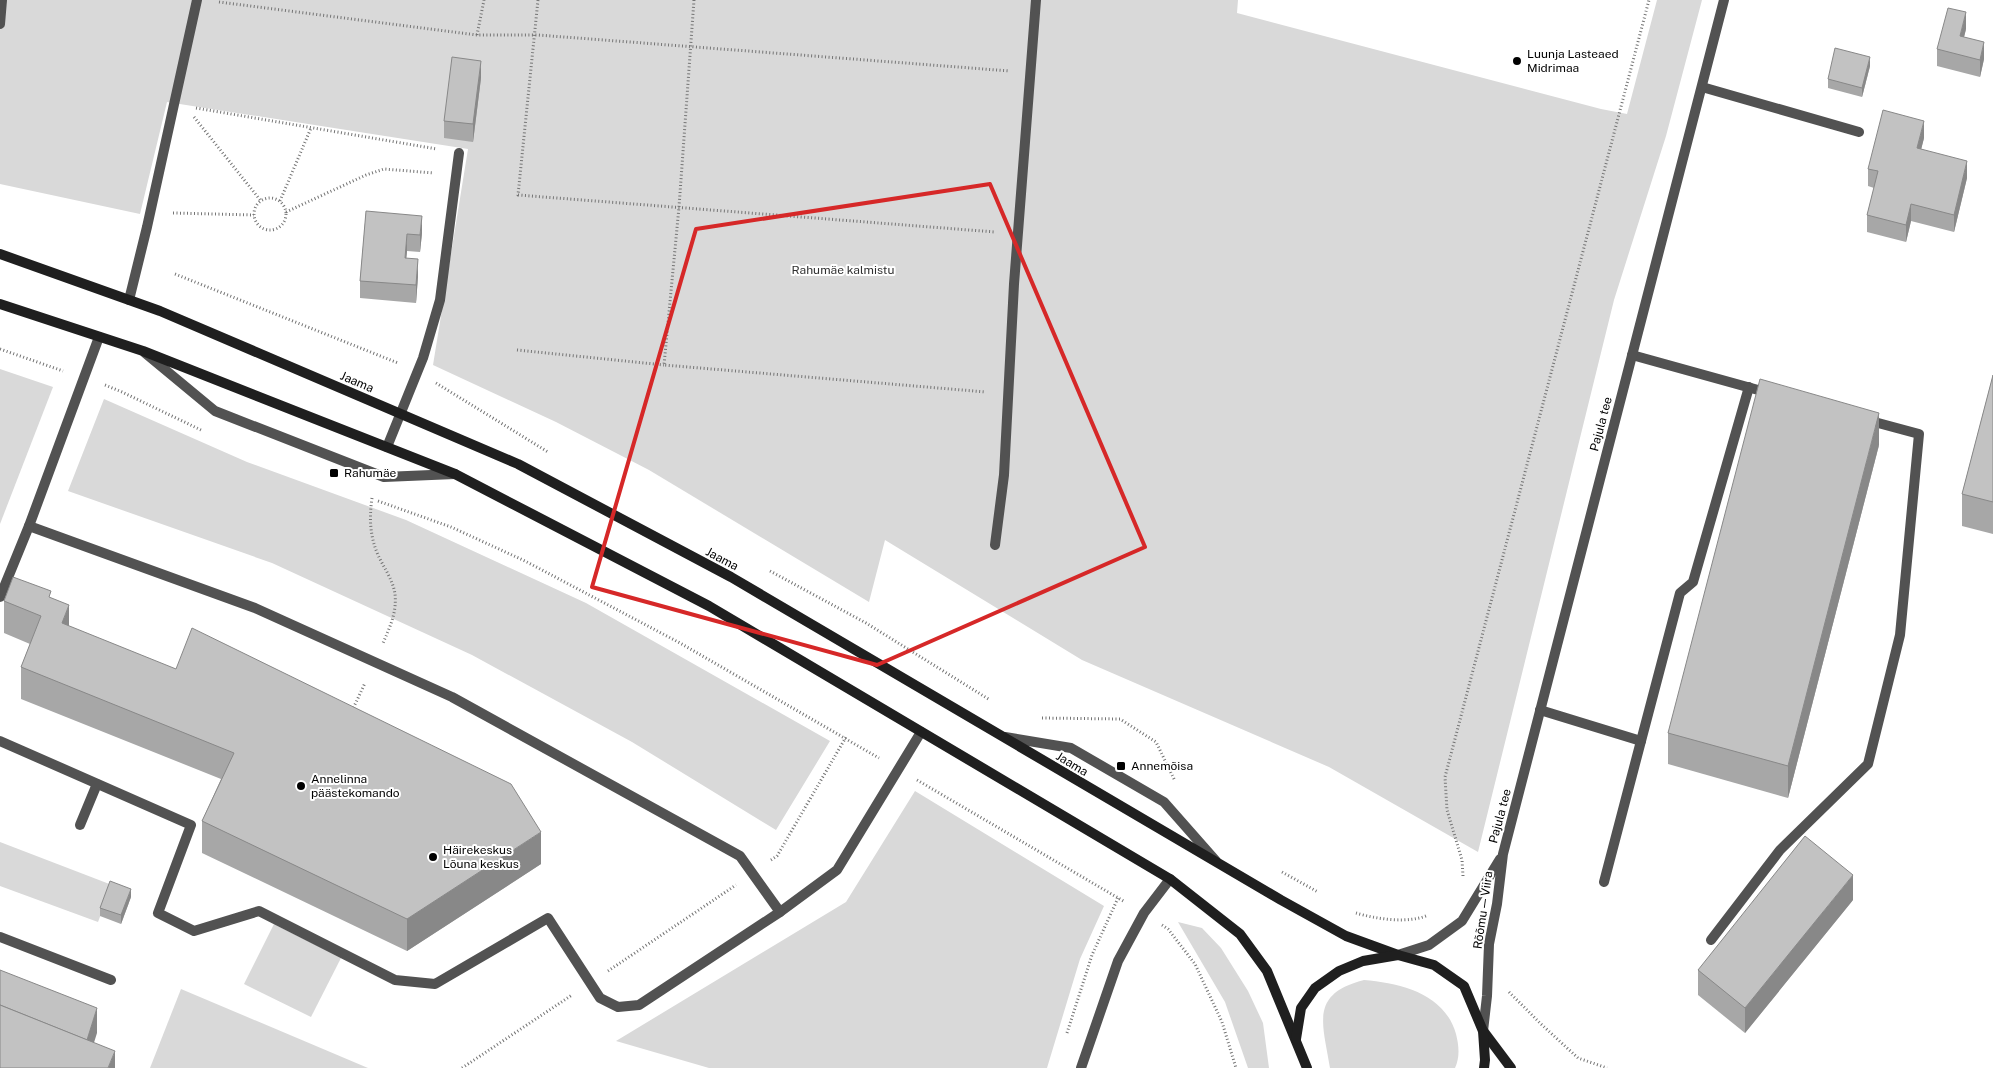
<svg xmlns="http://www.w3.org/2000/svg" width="1993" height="1068" viewBox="0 0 1993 1068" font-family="'Public Sans',sans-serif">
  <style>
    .green { fill: #d9d9d9 }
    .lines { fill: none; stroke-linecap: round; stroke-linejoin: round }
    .path { stroke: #747474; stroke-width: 3; stroke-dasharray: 1 2.5; stroke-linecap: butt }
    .service { stroke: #525252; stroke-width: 10 }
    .minor { stroke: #525252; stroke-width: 10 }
    .tertiary { stroke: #525252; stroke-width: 10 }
    .secondary { stroke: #1f1f1f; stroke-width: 10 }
    .wall { fill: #a7a7a7 }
    .shaded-wall { fill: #888 }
    .building { fill: #c2c2c2; stroke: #888 }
    .marked { fill: none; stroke: #d62828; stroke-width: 4; stroke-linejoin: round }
    .poi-dot { fill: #000; stroke: #fff; stroke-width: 2 }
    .labels { text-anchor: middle; stroke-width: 4; stroke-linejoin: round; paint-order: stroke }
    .poi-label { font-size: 12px; fill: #000; stroke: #fff; text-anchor: start }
    .park-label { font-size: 12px; fill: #303030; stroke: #fff }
    .street-label { font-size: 12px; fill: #000; stroke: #fff }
  </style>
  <rect width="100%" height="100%" fill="#fff"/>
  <g class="green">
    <path d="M0 0H1238L1237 13 1601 109 1627 114 1657 0H1702L1666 136 1614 300 1478 852 1329 767 1082 660 885 540 869 602 649 470 556 422 433 365 468 149 167 102 140 214 0 184Z"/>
    <path d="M0 369 53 387 0 524Z"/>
    <path d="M104 399 247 462 406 520 586 603 830 741 776 830 632 742 472 655 272 563 68 491Z"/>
    <path d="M915 791 1104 906 1080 959 1047 1068H709L616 1041 846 902Z"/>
    <path d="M0 842 112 885 98 922 0 886Z"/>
    <path d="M1178 922 1202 928 1221 948 1248 991 1263 1023 1269 1068H1248L1225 1002Z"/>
    <path d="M274 924 341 958 311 1017 244 984Z"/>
    <path d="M1364 980C1401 983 1445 994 1456 1034 1459 1046 1460 1057 1455 1068H1330C1323 1024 1309 994 1364 980Z"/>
    <path d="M181 989 368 1068H150Z"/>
  </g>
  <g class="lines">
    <g class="path">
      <path d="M538 0 518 195 995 232"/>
      <path d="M694 0 679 207 664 365 986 392"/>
      <path d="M219 2 477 35H538L1010 71"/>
      <path d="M477 35 484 0"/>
      <path d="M196 108 437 149"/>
      <path d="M194 117 261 201"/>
      <circle cx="270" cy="214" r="16"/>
      <path d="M280 201 311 128"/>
      <path d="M286 212 366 175 384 169 434 173"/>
      <path d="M173 213 254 215"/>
      <path d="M175 274 398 363"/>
      <path d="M0 349 63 371"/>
      <path d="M517 350 664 365"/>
      <path d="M436 383 548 452"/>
      <path d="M105 385 122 392 201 430"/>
      <path d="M372 498C369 519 370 536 378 555 384 568 393 580 395 594 397 612 390 627 383 643"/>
      <path d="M378 501 451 527 525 561 680 643 879 758"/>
      <path d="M770 571 866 623 990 700"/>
      <path d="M352 711 365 683"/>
      <path d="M1042 718 1120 719 1156 742 1175 781"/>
      <path d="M917 780 1125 902"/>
      <path d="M771 860 777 856 846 737"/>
      <path d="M1282 872 1318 892"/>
      <path d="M1463 876 1462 860 1447 810 1445 777 1649 0"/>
      <path d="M1356 913C1376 919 1409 924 1428 915"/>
      <path d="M1162 925 1168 929 1195 964 1222 1022 1236 1068"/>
      <path d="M608 971 736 885"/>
      <path d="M1509 992 1541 1024 1578 1058 1607 1068"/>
      <path d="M1067 1033 1092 955 1118 898"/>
      <path d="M462 1068 572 995"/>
    </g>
    <g class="service">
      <path d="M0 24 2 0"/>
      <path d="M1702 87 1859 132"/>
      <path d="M129 300 147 227 197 0"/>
      <path d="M99 337 29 526 255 608 452 697 740 856 780 912 837 870 921 732"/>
      <path d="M145 353 215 411 384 477 455 474"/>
      <path d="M1632 355 1769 393"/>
      <path d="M387 447 423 358 440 300 459 153"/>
      <path d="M995 545 1004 475 1014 284 1036 0"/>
      <path d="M0 597 29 526"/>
      <path d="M1540 710 1641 741 1680 593 1693 582 1749 387"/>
      <path d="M1005 737 1071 748 1164 802 1216 861"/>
      <path d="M0 741 191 825 158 913 194 931 259 911 395 980 435 984 548 918 600 998 618 1007 639 1005 780 912"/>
      <path d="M80 825 97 784"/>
      <path d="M1604 882 1641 741"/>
      <path d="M0 937 111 980"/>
      <path d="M1711 940 1780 850 1868 764 1900 635 1919 434 1867 420"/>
    </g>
    <path class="minor" d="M1081 1068 1118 961 1144 913 1170 879"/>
    <g class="tertiary">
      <path d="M1398 955 1429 945 1462 921 1500 859"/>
      <path d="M1483 1031 1487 996 1489 944 1497 904 1503 854 1724 0"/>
    </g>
    <g class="secondary">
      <path d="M0 254 160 311 518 464 731 577 1281 900 1346 936 1398 955"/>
      <path d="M0 304 143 351 455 474 709 606 1170 879 1240 934 1267 971 1307 1068"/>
      <path d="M1484 1032 1511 1068"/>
      <path d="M1296 1039 1301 1008 1315 988 1339 971 1363 961 1398 955 1434 965 1464 986 1483 1031 1485 1060 1484 1068"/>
    </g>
  </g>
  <g class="wall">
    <path d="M1966 29 1964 37 1984 59 1980 77 1937 66V49Z"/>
    <path d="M1870 66 1862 97 1828 88V79Z"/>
    <path d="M481 78 473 142 444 138V121Z"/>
    <path d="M1924 138 1921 149 1967 178 1954 232 1911 221 1906 242 1867 232V215L1874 188 1868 186V169Z"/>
    <path d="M366 211 422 233 420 252 407 251 406 258 418 276 416 303 360 298V281Z"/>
    <path d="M1993 375V534L1962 526V494Z"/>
    <path d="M1879 445 1788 798 1668 764V733Z"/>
    <path d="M51 598 69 626 541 864 407 951 202 853V821L221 779 21 699V667L30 644 4 633V601Z"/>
    <path d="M131 897 121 924 100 916V908Z"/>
    <path d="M1853 900 1745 1033 1698 995V970Z"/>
  </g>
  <g class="shaded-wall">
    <path d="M1966 12V29L1960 53V36Z"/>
    <path d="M1984 42V59L1980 77V60Z"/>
    <path d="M1870 57V66L1862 97V88Z"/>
    <path d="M481 61V78L473 142V124Z"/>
    <path d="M1924 121V138L1917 166V148Z"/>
    <path d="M1967 161V178L1954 232V215Z"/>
    <path d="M1911 204V221L1906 242V225Z"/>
    <path d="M422 216V233L420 252V235Z"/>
    <path d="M407 234V251L405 275V258Z"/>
    <path d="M418 259V276L416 303V285Z"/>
    <path d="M1879 413V445L1788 798V766Z"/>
    <path d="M69 605V637L62 623Z"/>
    <path d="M541 832V864L407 951V919Z"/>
    <path d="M1853 875V900L1745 1033V1008Z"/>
    <path d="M131 889V897L121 924V915Z"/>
    <path d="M97 1008V1033L86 1068 85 1045Z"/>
    <path d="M115 1051V1068H108Z"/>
  </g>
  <g class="building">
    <path d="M1948 8 1966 12 1960 36 1984 42 1980 60 1937 49Z"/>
    <path d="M1835 48 1870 57 1862 88 1828 79Z"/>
    <path d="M452 57 481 61 473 124 444 121Z"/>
    <path d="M1883 110 1924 121 1917 148 1967 161 1954 215 1911 204 1906 225 1867 215 1878 171 1868 169Z"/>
    <path d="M366 211 422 216 420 235 407 234 405 258 418 259 416 285 360 281Z"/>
    <path d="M1993 375V502L1962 494Z"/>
    <path d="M1760 379 1879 413 1788 766 1668 733Z"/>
    <path d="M13 577 51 591 49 597 69 605 62 623 176 669 192 628 511 784 541 832 407 919 202 821 234 753 21 667 41 616 4 601Z"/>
    <path d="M1805 836 1853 875 1745 1008 1698 970Z"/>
    <path d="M110 881 131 889 121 915 100 908Z"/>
    <path d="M0 970 97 1008 87 1040 0 1005Z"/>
    <path d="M0 1005 115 1051 108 1068H0Z"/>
  </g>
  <path class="marked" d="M990 184 1145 547 877 665 592 587 696 229Z"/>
  <g class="poi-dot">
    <circle cx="1517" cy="61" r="5"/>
    <rect x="329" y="468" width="10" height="10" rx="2.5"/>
    <rect x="1116" y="761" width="10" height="10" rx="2.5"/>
    <circle cx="301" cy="786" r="5"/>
    <circle cx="433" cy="857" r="5"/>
  </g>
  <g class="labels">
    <g class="poi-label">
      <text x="1527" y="58">Luunja Lasteaed<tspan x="1527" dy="14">Midrimaa</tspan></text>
      <text x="344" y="477">Rahumäe</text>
      <text x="1131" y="770">Annemõisa</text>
      <text x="311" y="783">Annelinna<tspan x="311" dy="14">päästekomando</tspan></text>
      <text x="443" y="854">Häirekeskus<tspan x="443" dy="14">Lõuna keskus</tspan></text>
    </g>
    <g class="park-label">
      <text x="843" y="274">Rahumäe kalmistu</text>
    </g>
    <g class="street-label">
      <text transform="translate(357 382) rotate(23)" y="4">Jaama</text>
      <text transform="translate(1601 424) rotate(-75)" y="4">Pajula tee</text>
      <text transform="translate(722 559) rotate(28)" y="4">Jaama</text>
      <text transform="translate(1072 764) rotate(31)" y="4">Jaama</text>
      <text transform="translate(1500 816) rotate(-75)" y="4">Pajula tee</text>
      <text transform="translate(1483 910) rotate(-82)" y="4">Rõõmu — Viira</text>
    </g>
  </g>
</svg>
